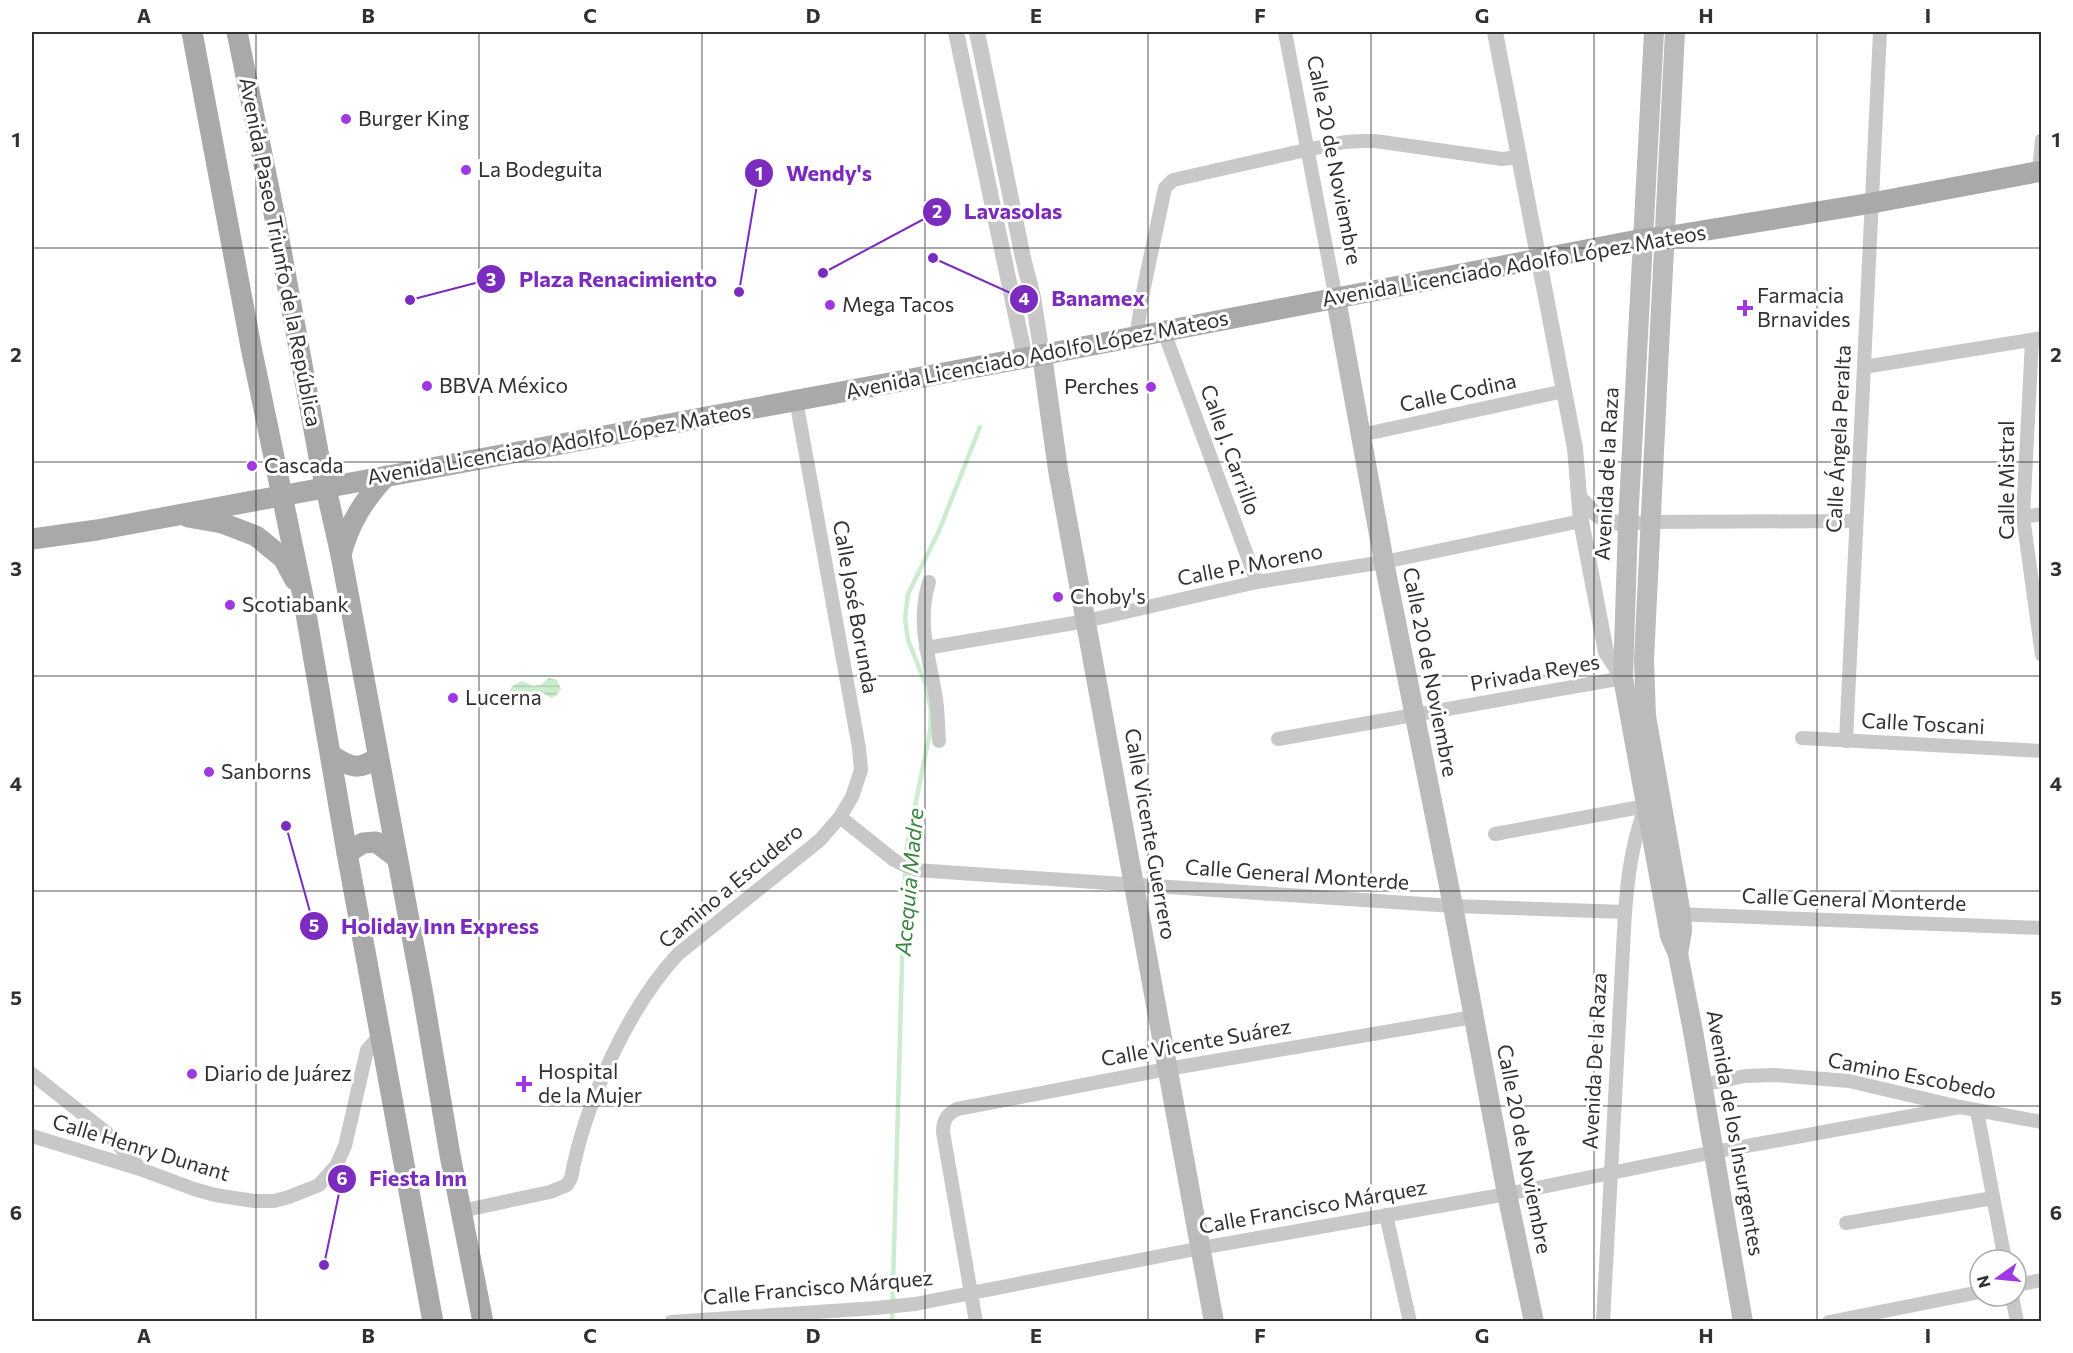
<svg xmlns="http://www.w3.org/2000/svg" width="2073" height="1353" viewBox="0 0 2073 1353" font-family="Commissioner,sans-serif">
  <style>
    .water { fill: url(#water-rules) }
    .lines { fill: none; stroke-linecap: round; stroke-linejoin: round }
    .stream { stroke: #ccecce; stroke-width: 4.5 }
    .minor { stroke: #c8c8c8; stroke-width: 14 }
    .tertiary { stroke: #c8c8c8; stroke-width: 16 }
    .secondary { stroke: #bbb; stroke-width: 20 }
    .primary { stroke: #a9a9a9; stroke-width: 21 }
    .grid { fill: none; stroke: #313131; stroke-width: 1.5; stroke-opacity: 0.55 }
    .poi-dot { fill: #9f37e3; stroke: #fff; stroke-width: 2 }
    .labels { text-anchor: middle; stroke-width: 6; stroke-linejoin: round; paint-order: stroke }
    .poi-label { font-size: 21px; fill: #313131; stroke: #fff; text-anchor: start }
    .street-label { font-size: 21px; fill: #313131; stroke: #fff }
    .water-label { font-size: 22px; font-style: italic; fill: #3a853f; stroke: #fff }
    .leader { fill: none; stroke: #7b2cbf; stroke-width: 2 }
    .callout-dot { fill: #7b2cbf; stroke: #fff; stroke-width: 2 }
    .mark-label { font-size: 18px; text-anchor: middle; font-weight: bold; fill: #fff }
    .callout-label { font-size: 22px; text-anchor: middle; font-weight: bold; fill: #7b2cbf; stroke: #fff; stroke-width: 6; stroke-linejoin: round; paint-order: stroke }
    .neatline { fill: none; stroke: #313131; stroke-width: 2 }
    .grid-label { font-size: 20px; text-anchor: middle; font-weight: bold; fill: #313131 }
  </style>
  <defs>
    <pattern id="water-rules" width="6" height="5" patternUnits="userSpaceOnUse" patternTransform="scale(1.5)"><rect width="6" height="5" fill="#ccecce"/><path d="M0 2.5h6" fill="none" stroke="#b0cbb1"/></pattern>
  </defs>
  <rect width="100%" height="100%" fill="#fff"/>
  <path class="water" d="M549 678 557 680 561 689 556 696 551 698 543 693C531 697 526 706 513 703 506 691 510 685 523 681L533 686 542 684Z"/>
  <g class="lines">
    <path class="stream" d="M892 1322 904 892 907 846 930 732 931 711 926 685 908 640 905 618 908 594 939 531 980 427"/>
    <g class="minor">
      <path d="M1285 32 1336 299"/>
      <path d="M2039 172 2042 140"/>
      <path d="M1164 332 1257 582"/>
      <path d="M1136 337 1144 287 1165 188 1173 180 1306 150 1345 142 1362 141H1375L1502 159 1520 157"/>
      <path d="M2032 340 2023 517 2042 655"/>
      <path d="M1864 367 2042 338"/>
      <path d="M1361 435 1564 391"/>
      <path d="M2023 517 2042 514"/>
      <path d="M1628 524 1651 522 1856 521"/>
      <path d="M929 582C916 624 930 658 936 699 938 712 938 727 939 741"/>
      <path d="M926 648 1086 621 1257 582 1384 562 1581 521"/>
      <path d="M1802 738 2042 751"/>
      <path d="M1278 739 1623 678"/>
      <path d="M1846 741 1880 32"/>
      <path d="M840 817 894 860 915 870 1453 906 1625 912"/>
      <path d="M1495 834 1646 806"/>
      <path d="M1675 914 2042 928"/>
      <path d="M32 1074 107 1133 139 1167"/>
      <path d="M1702 1085 1745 1076 1775 1075 1849 1081 1960 1107 2042 1122"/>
      <path d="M1977 1111 2005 1260"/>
      <path d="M32 1136 140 1169 194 1189 215 1195 254 1201H274L289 1197 319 1185 336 1166 345 1146 367 1050 381 1034"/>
      <path d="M461 1211 550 1192 567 1185 571 1178C585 1104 627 1009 678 954L820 840 840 817 852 797 861 770 859 748 796 400"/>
      <path d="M1386 1215 1410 1322"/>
      <path d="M1846 1223 1993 1198"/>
      <path d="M2016 1285 2042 1280"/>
      <path d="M2012 1296 2017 1322"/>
      <path d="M671 1322 876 1308 915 1304 1201 1248 1507 1194 1714 1152 1960 1107"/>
      <path d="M976 1322 943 1132C943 1120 947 1114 957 1109L1167 1069 1473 1017"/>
      <path d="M1603 1322 1625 912C1628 875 1632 843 1645 808"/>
      <path d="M1829 1322 1980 1292"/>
    </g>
    <g class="tertiary">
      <path d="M956 32 1025 358"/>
      <path d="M977 32 1023 258 1033 297 1042 355"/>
      <path d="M1495 32 1564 391 1575 448 1581 521 1606 652 1623 678"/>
      <path d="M1580 498C1597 517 1602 522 1628 524"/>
    </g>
    <g class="secondary">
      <path d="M1654 32 1628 524 1623 678 1670 936 1678 954 1693 1031 1743 1322"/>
      <path d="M1675 32C1663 241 1655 451 1644 660L1646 716 1681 914 1682 931 1678 954"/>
      <path d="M1336 299 1384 562 1453 906 1507 1194 1534 1322"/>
      <path d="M1042 355 1058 470 1214 1322"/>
    </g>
    <g class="primary">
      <path d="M192 32 251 347 303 596 347 853 433 1322"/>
      <path d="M237 32 276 223 319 457 341 555 423 995 450 1155 483 1322"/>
      <path d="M188 517 222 523 256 536 283 558 295 580"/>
      <path d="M32 539 97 530 1025 358 1643 239 1665 237 1872 203 2042 171"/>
      <path d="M341 555C349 523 364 500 386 476"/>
      <path d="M331 755C351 768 359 771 378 757"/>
      <path d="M347 853 363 843 376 842 396 857"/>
    </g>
  </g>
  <path class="grid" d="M256 32V1322M479 32V1322M702 32V1322M925 32V1322M1148 32V1322M1371 32V1322M1594 32V1322M1817 32V1322M32 248H2042M32 462H2042M32 676H2042M32 891H2042M32 1106H2042"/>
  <g class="poi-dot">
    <circle cx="346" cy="119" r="6"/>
    <circle cx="466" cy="170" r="6"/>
    <circle cx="830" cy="305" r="6"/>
    <path d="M1742 299h6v6h6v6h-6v6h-6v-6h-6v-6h6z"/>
    <circle cx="427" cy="386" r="6"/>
    <circle cx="1151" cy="387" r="6"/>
    <circle cx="252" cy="466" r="6"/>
    <circle cx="1058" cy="597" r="6"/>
    <circle cx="230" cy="605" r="6"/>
    <circle cx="453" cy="698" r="6"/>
    <circle cx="209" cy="772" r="6"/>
    <circle cx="192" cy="1074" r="6"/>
    <path d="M521 1075h6v6h6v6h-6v6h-6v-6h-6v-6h6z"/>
  </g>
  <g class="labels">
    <g class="poi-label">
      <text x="358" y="126">Burger King</text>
      <text x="478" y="177">La Bodeguita</text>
      <text x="1757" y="303">Farmacia<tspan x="1757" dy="24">Brnavides</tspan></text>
      <text x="842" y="312">Mega Tacos</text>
      <text x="439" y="393">BBVA México</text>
      <text x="1139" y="394" text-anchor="end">Perches</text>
      <text x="264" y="473">Cascada</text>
      <text x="1070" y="604">Choby's</text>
      <text x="242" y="612">Scotiabank</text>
      <text x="465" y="705">Lucerna</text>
      <text x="221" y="779">Sanborns</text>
      <text x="538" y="1079">Hospital<tspan x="538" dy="24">de la Mujer</tspan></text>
      <text x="204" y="1081">Diario de Juárez</text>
    </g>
    <g class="street-label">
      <text transform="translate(1334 160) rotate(79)" y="7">Calle 20 de Noviembre</text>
      <text transform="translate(280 252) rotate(79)" y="7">Avenida Paseo Triunfo de la República</text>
      <text transform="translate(1514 266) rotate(-10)" y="7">Avenida Licenciado Adolfo López Mateos</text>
      <text transform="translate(1037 355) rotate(-11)" y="7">Avenida Licenciado Adolfo López Mateos</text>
      <text transform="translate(1458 393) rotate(-12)" y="7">Calle Codina</text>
      <text transform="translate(1839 439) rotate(-87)" y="7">Calle Ángela Peralta</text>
      <text transform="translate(559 444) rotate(-10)" y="7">Avenida Licenciado Adolfo López Mateos</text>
      <text transform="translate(1230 450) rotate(70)" y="7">Calle J. Carrillo</text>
      <text transform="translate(1607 474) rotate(-87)" y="7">Avenida de la Raza</text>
      <text transform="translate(2007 480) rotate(-90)" y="7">Calle Mistral</text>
      <text transform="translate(1250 565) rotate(-11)" y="7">Calle P. Moreno</text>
      <text transform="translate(855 607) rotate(80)" y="7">Calle José Borunda</text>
      <text transform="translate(1430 672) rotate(79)" y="7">Calle 20 de Noviembre</text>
      <text transform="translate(1535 673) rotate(-10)" y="7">Privada Reyes</text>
      <text transform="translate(1923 724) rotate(3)" y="7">Calle Toscani</text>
      <text transform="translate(1150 834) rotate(80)" y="7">Calle Vicente Guerrero</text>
      <text transform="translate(1297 875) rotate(4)" y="7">Calle General Monterde</text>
      <text transform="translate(731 886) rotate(-40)" y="7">Camino a Escudero</text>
      <text transform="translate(1854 900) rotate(2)" y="7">Calle General Monterde</text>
      <text transform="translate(1196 1043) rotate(-10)" y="7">Calle Vicente Suárez</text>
      <text transform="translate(1595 1061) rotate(-87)" y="7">Avenida De la Raza</text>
      <text transform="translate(1912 1076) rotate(11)" y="7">Camino Escobedo</text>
      <text transform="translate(1735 1133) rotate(80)" y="7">Avenida de los Insurgentes</text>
      <text transform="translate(141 1148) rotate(17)" y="7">Calle Henry Dunant</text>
      <text transform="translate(1524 1149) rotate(79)" y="7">Calle 20 de Noviembre</text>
      <text transform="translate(1313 1207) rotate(-10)" y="7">Calle Francisco Márquez</text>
      <text transform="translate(818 1288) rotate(-5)" y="7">Calle Francisco Márquez</text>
    </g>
    <g class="water-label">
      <text transform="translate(909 882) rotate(-85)" y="8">Acequia Madre</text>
    </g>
  </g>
  <path class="leader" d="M739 292L759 173M823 273L937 212M410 300L491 279M933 258L1024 299M286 826L314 926M324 1265L342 1179"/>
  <g class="callout-dot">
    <circle cx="739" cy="292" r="6"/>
    <circle cx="823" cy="273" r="6"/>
    <circle cx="410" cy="300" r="6"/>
    <circle cx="933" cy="258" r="6"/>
    <circle cx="286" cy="826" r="6"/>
    <circle cx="324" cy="1265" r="6"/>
    <circle cx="759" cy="173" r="15"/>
    <circle cx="937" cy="212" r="15"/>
    <circle cx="491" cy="279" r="15"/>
    <circle cx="1024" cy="299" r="15"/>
    <circle cx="314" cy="926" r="15"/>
    <circle cx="342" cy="1179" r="15"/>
  </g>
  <g class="mark-label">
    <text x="759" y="180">1</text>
    <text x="937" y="218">2</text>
    <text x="491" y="286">3</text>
    <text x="1024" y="305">4</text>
    <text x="314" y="932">5</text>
    <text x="342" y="1185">6</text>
  </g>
  <g class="callout-label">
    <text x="829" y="181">Wendy's</text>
    <text x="1013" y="219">Lavasolas</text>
    <text x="618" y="287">Plaza Renacimiento</text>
    <text x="1098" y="306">Banamex</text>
    <text x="440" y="934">Holiday Inn Express</text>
    <text x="418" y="1186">Fiesta Inn</text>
  </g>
  <rect width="2073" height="1353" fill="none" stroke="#ffffff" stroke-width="66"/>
  <g transform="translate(1998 1278) rotate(255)"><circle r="28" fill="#ffffff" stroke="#adadad" stroke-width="1.5"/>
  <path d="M0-4.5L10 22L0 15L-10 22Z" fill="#9f37e3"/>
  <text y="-9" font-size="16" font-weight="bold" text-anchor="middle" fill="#313131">N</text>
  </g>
  <rect x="33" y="33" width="2007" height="1287" class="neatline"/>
  <g class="grid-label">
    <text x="144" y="23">A</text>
    <text x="368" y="23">B</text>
    <text x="590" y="23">C</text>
    <text x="813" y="23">D</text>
    <text x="1036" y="23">E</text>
    <text x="1260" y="23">F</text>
    <text x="1482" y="23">G</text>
    <text x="1706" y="23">H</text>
    <text x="1928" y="23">I</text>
    <text x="16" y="147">1</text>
    <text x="2056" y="147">1</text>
    <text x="16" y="362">2</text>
    <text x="2056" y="362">2</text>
    <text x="16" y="576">3</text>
    <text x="2056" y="576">3</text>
    <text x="16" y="791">4</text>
    <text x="2056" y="791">4</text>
    <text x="16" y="1005">5</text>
    <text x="2056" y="1005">5</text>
    <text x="16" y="1220">6</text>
    <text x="2056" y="1220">6</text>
    <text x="144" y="1343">A</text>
    <text x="368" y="1343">B</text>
    <text x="590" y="1343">C</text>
    <text x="813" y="1343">D</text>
    <text x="1036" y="1343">E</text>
    <text x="1260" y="1343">F</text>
    <text x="1482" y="1343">G</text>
    <text x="1706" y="1343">H</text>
    <text x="1928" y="1343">I</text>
  </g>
</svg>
